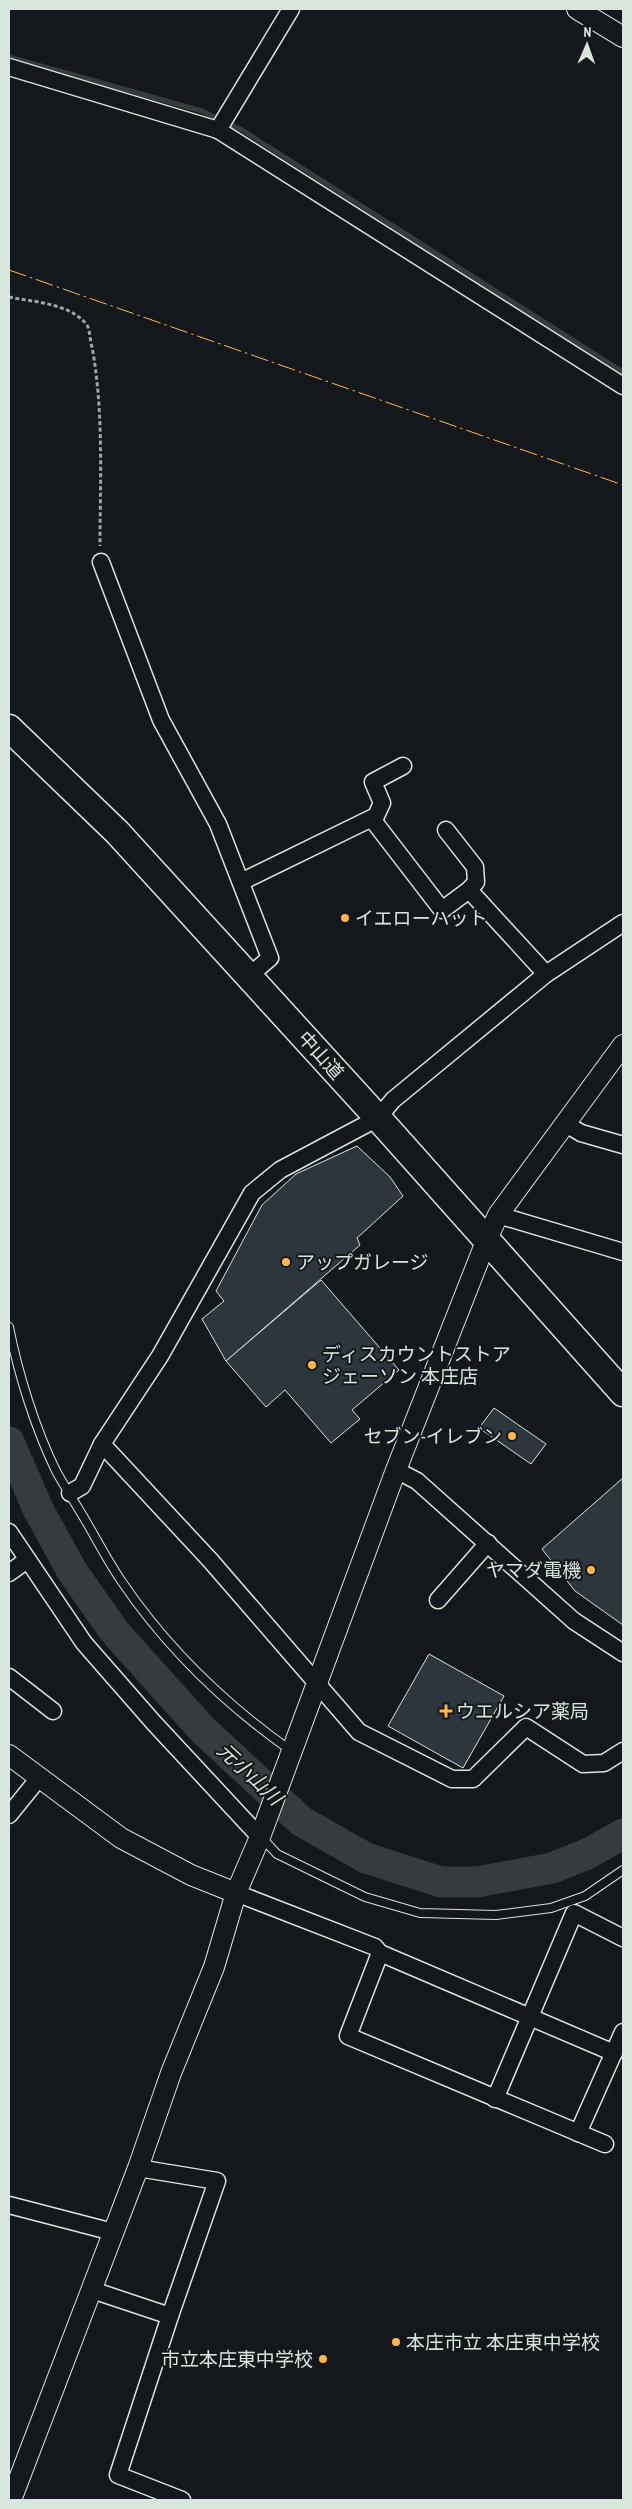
<svg xmlns="http://www.w3.org/2000/svg" width="632" height="2509" viewBox="0 0 632 2509" font-family="'PT Sans Narrow','Noto Sans JP',sans-serif">
  <style>
    .lines { fill: none; stroke-linecap: round; stroke-linejoin: round }
    .stream { stroke: #363b3e; stroke-width: 5 }
    .river { stroke: #363b3e; stroke-width: 31 }
    .building { fill: #2c363c; stroke: #d8e6dc }
    .service-casing { stroke: #d8e6dc; stroke-width: 10 }
    .minor-casing { stroke: #d8e6dc; stroke-width: 19 }
    .tertiary-casing { stroke: #d8e6dc; stroke-width: 22 }
    .trunk-casing { stroke: #d8e6dc; stroke-width: 29 }
    .path { stroke: #9da8a2; stroke-width: 3; stroke-dasharray: 4 2.5; stroke-linecap: butt }
    .service { stroke: #14181c; stroke-width: 8 }
    .minor { stroke: #14181c; stroke-width: 16 }
    .tertiary { stroke: #14181c; stroke-width: 20 }
    .trunk { stroke: #14181c; stroke-width: 26 }
    .power { stroke: #ffb74d; stroke-width: 1; stroke-dasharray: 18 4 2.5 4; stroke-linecap: butt }
    .poi-dot { fill: #ffb74d; stroke: #14181c; stroke-width: 2 }
    .labels { text-anchor: middle; stroke-width: 4; stroke-linejoin: round; paint-order: stroke }
    .poi-label { font-size: 19px; fill: #d8e6dc; stroke: #14181c; text-anchor: start }
    .street-label { font-size: 19px; fill: #d8e6dc; stroke: #14181c }
    .water-label { font-size: 20px; font-style: italic; fill: #d8e6dc; stroke: #14181c }
  </style>
  <rect width="100%" height="100%" fill="#14181c"/>
  <g class="lines">
    <path class="stream" d="M9 57 202 111 242 130 623 372"/>
    <path class="river" d="M9 1442 38 1509 72 1571 114 1631 202 1729 301 1821 366 1858 441 1882H477L552 1868 587 1854 623 1834"/>
  </g>
  <g class="building">
    <path d="M357 1146 390 1177 403 1196 357 1238 360 1245 226 1361 202 1319 224 1301 216 1291 262 1205 296 1174Z"/>
    <path d="M321 1280 399 1370 352 1410 360 1419 331 1443 285 1390 266 1407 226 1361Z"/>
    <path d="M494 1408 546 1444 531 1464 479 1428Z"/>
    <path d="M623 1478V1625L575 1591 542 1549Z"/>
    <path d="M429 1654 504 1696 463 1768 388 1726Z"/>
  </g>
  <g class="lines">
    <g class="service-casing">
      <g id="service">
        <path d="M9 1327C18 1373 35 1428 56 1471 66 1489 77 1506 87 1523 98 1542 108 1561 120 1579 165 1646 225 1704 290 1750"/>
        <path d="M262 1838 277 1854 365 1897 420 1913 496 1915 551 1908 585 1896 623 1870"/>
      </g>
    </g>
    <g class="minor-casing">
      <g id="minor">
        <path d="M9 67 218 130 623 386"/>
        <path d="M218 130 291 9"/>
        <path d="M101 562 161 720 218 824 270 958 249 976"/>
        <path d="M372 819 442 910 469 890 546 974"/>
        <path d="M446 830 475 867 476 882 469 890"/>
        <path d="M241 882 376 816 382 803 373 782 403 766"/>
        <path d="M623 923 546 974 393 1100 378 1118 280 1170 252 1193 160 1356 102 1444 210 1560 359 1732 452 1779H473L526 1727 583 1764 604 1763 623 1751"/>
        <path d="M566 1124 581 1133 623 1145"/>
        <path d="M498 1215 623 1252"/>
        <path d="M396 1470 417 1481 574 1621 623 1653"/>
        <path d="M70 1493 82 1486 102 1444"/>
        <path d="M9 1532 84 1643 154 1723 260 1837"/>
        <path d="M9 1573 27 1560"/>
        <path d="M438 1600 488 1543"/>
        <path d="M9 1677 53 1711"/>
        <path d="M9 1815 39 1778"/>
        <path d="M236 1893 375 1947 380 1953 614 2053"/>
        <path d="M380 1953 348 2036 605 2144"/>
        <path d="M495 2099 574 1913 623 1938"/>
        <path d="M578 2133 623 2032"/>
        <path d="M138 2168 217 2181 170 2316"/>
        <path d="M9 2205 113 2232"/>
        <path d="M92 2290 170 2316 118 2475 182 2500"/>
      </g>
    </g>
    <g class="tertiary-casing">
      <g id="tertiary">
        <path d="M577 9 623 37"/>
        <path d="M9 1755 121 1838 191 1875 236 1893"/>
        <path d="M11 2500 138 2168 171 2073 214 1967 236 1893 260 1837 396 1470 487 1239 498 1215 623 1045"/>
      </g>
    </g>
    <g class="trunk-casing">
      <path id="trunk" d="M9 728 117 832 378 1118 623 1393"/>
    </g>
    <path class="path" d="M9 297C33 302 70 303 87 325 90 330 90 341 92 347 104 412 100 480 100 546"/>
    <use href="#service" class="service"/>
    <use href="#minor" class="minor"/>
    <use href="#tertiary" class="tertiary"/>
    <use href="#trunk" class="trunk"/>
    <path class="power" d="M9 270 623 485"/>
  </g>
  <g class="poi-dot">
    <circle cx="345" cy="918" r="5"/>
    <circle cx="286" cy="1262" r="5"/>
    <circle cx="312" cy="1365" r="5"/>
    <circle cx="512" cy="1436" r="5"/>
    <circle cx="591" cy="1570" r="5"/>
    <path d="M443.5 1703.5h5v5h5v5h-5v5h-5v-5h-5v-5h5z"/>
    <circle cx="396" cy="2342" r="5"/>
    <circle cx="323" cy="2359" r="5"/>
  </g>
  <g class="labels">
    <g class="poi-label">
      <text x="355" y="925">イエローハット</text>
      <text x="296" y="1269">アップガレージ</text>
      <text x="322" y="1361">ディスカウントストア<tspan x="322" dy="22">ジェーソン 本庄店</tspan></text>
      <text x="502" y="1443" text-anchor="end">セブン-イレブン</text>
      <text x="581" y="1577" text-anchor="end">ヤマダ電機</text>
      <text x="456" y="1718">ウエルシア薬局</text>
      <text x="406" y="2349">本庄市立 本庄東中学校</text>
      <text x="313" y="2366" text-anchor="end">市立本庄東中学校</text>
    </g>
    <g class="street-label">
      <text transform="translate(321 1055) rotate(48)" y="7">中山道</text>
    </g>
    <g class="water-label">
      <text transform="translate(250 1774) rotate(43)" y="7">元小山川</text>
    </g>
  </g>
  <rect width="632" height="2509" fill="none" stroke="#d8e6dc" stroke-width="20"/>
  <g transform="translate(587 45) rotate(2)" stroke="#14181c" stroke-width="4" paint-order="stroke">
  <path d="M0-4L9 19L0 12L-9 19Z" fill="#d8e6dc"/>
  <text y="-8" font-size="14" font-weight="bold" text-anchor="middle" fill="#d8e6dc">N</text>
  </g>
</svg>
